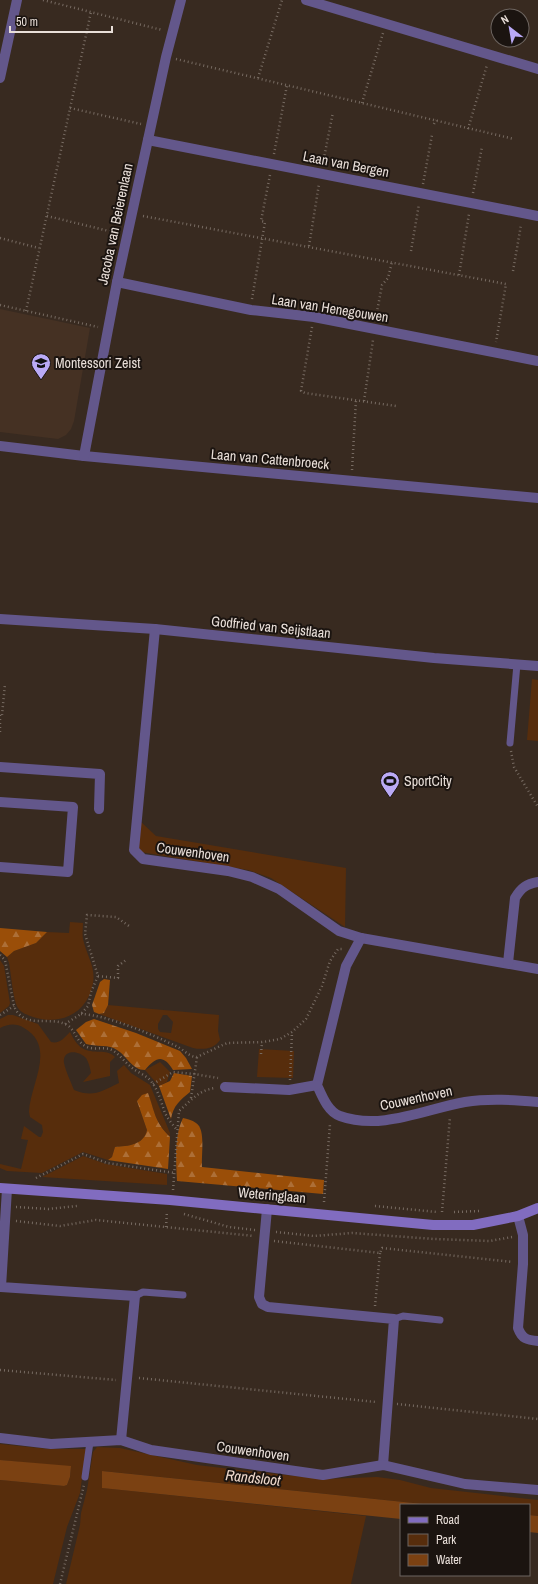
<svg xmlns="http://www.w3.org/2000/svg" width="538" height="1584" viewBox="0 0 538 1584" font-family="'Archivo Narrow',sans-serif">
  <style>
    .built { fill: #453123 }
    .green { fill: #572d0c; fill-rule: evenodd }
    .forest { fill: url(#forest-firs) }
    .water { fill: #7b4112 }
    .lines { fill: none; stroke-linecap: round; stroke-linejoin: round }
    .path { stroke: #776b62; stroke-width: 2.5; stroke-dasharray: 1 3; stroke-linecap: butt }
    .lane { stroke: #63578b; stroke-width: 7 }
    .street { stroke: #63578b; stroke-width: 10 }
    .secondary { stroke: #816cc0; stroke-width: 10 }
    .labels { text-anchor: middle; stroke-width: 4; stroke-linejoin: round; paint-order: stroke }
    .street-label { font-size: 14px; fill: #e9dfd9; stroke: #1b1410 }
    .poi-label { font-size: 14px; fill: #e9dfd9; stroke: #1b1410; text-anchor: start }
    .water-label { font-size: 15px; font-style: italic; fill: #efd9cc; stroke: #1b1410 }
  </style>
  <defs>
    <pattern id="forest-firs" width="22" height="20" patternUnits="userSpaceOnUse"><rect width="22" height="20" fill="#9a4e08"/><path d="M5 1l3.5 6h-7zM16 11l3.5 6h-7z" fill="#ad6f37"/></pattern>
  </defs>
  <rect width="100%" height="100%" fill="#382a20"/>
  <path class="built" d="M0 309 90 328 74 421 71 429 66 435 58 439 0 432Z"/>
  <g class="green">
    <path d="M532 679 538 680V741L527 740Z"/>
    <path d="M140 821 156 836 346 868 345 927 271 878 248 870 141 852 137 844Z"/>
    <path d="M70 922 83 923C83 928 82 934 83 939 86 954 96 967 93 983 88 1013 61 1026 33 1017 28 1015 21 1013 18 1008 13 1000 11 973 9 963L7 957 14 951 36 943 47 932 69 933Z"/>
    <path d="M0 960 4 966 10 1003 9 1006 0 1013Z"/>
    <path d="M108 1005 219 1015 218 1031 220 1040C214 1049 203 1050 193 1048L99 1014 104 1013ZM163 1015H167L173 1022 171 1033 160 1032 158 1029V1024Z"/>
    <path d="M8 1015H13L38 1024 51 1042C60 1044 64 1038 70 1032 73 1038 77 1045 82 1048 93 1055 107 1048 115 1057L110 1062V1076L83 1082 91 1073C90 1068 89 1063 86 1058 79 1050 62 1049 64 1063 66 1072 71 1082 74 1090 93 1098 102 1091 119 1083L117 1071 124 1065 131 1073 150 1085 170 1133V1137C155 1121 154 1112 148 1093L137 1101 147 1130C144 1145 128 1146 115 1147L112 1157 108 1160 83 1152 42 1173 7 1171 0 1168V1164L21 1169 28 1140 21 1139 24 1126 39 1137H41L43 1132 42 1125 30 1117 29 1112C30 1084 57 1047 24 1028 16 1023 8 1024 0 1028V1019Z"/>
    <path d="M259 1049 294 1051 293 1078 257 1077Z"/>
    <path d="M160 1062 170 1072 167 1082 159 1086 145 1070Z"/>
    <path d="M83 1156 106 1164 167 1174V1185L42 1177Z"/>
    <path d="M0 1444 49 1449H86L80 1493 67 1527 53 1584H0V1480L64 1486 67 1485 70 1477 71 1467 0 1460Z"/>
    <path d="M97 1447 120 1448 197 1465 257 1472 324 1479 377 1477 400 1480 431 1488 538 1500V1516L529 1515V1505H433L102 1471 103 1488 366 1516 351 1584H66L80 1525 81 1513 87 1490 93 1452Z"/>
  </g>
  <g class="forest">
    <path d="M0 928 47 932 36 943 14 951 7 957 0 951Z"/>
    <path d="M104 979 110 980 108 1005 104 1013 99 1014 94 1012 92 1005 100 982Z"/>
    <path d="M94 1019 136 1033 180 1051 186 1058 192 1069 173 1070C163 1054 156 1057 145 1070 132 1070 127 1056 117 1050 110 1044 95 1047 86 1044L76 1030 86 1022Z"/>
    <path d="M174 1073 192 1076 190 1092C180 1100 173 1106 171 1119L159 1086 170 1081Z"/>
    <path d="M148 1093C155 1112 154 1121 170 1137L168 1169 108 1160 112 1157 115 1147C128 1146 144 1145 147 1130L137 1101 142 1095Z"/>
    <path d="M183 1118C187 1119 192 1120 196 1123 206 1129 201 1155 202 1167L324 1180 323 1194 177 1181C176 1161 174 1136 183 1118Z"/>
  </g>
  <g class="water">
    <path d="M0 1460 71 1466 70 1477 67 1485 64 1486 0 1480Z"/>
    <path d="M102 1471 433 1505H401V1519L102 1488Z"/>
    <path d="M529 1515 538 1516V1533L529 1532Z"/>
  </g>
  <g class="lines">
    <g class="path">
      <path d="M43 0 162 30"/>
      <path d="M176 59 514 139"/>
      <path d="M258 78 282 0"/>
      <path d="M362 103 383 33"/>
      <path d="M70 108 141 124"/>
      <path d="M434 124 436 120"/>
      <path d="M468 129 487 65"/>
      <path d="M274 154 287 85"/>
      <path d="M323 163 333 112"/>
      <path d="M423 184 432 135"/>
      <path d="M473 193 482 147"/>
      <path d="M47 216 117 233"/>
      <path d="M143 216 506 284 496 342"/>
      <path d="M0 238 39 248"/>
      <path d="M309 246 319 184"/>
      <path d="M411 251 419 204"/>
      <path d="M513 271 521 225"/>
      <path d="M459 275 469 214"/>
      <path d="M252 299 265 222 261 221 270 175"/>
      <path d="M0 305 98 327"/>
      <path d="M26 311 91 12"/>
      <path d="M376 317 382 285 388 278 392 262"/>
      <path d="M312 327 301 391 305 393 396 406"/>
      <path d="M364 401 373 340"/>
      <path d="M352 470 356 400"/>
      <path d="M2 715 5 684"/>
      <path d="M0 732V715"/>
      <path d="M511 751 514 767 538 807"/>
      <path d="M0 955 5 960 14 1006C24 1030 48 1016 65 1024 75 1028 76 1041 85 1046 94 1051 104 1046 112 1050 119 1054 124 1061 130 1066 136 1072 144 1074 150 1080 158 1089 161 1102 165 1113 168 1119 173 1125 177 1130"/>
      <path d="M98 976 118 978V966L126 960"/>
      <path d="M81 1014C107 1015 151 1034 176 1046 183 1049 189 1057 197 1057L227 1043 263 1042 280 1039 292 1032 306 1019 322 986 330 961 338 949H343"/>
      <path d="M0 1015 14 1006"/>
      <path d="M65 1024 81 1014 88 1006 91 992 98 976 85 934 87 915 116 917 129 926"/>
      <path d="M261 1054 262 1042"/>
      <path d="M290 1080 292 1032"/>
      <path d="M153 1084 173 1072 194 1074 218 1078"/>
      <path d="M191 1098 197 1057"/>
      <path d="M36 1178 83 1154 107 1163 175 1173"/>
      <path d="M173 1190 179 1111C190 1101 199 1090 215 1088"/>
      <path d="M324 1202 330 1124"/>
      <path d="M375 1206 437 1212"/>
      <path d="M16 1207 48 1209 77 1206"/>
      <path d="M442 1212 450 1117"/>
      <path d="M454 1212 479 1211"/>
      <path d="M184 1214 229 1227 255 1230"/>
      <path d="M16 1221 60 1226 96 1220 254 1236"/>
      <path d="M166 1227 167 1211"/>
      <path d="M276 1232 314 1236 352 1233 434 1239 490 1241 512 1237"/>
      <path d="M274 1241 380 1253 382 1248 513 1262"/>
      <path d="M375 1306 380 1253"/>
      <path d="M0 1370 116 1380"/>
      <path d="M139 1378 376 1402"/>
      <path d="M397 1404 538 1419"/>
      <path d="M60 1584 84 1485"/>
    </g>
    <g class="lane">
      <path d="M510 743 517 664"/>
      <path d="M135 1296 143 1292 183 1295"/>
      <path d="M394 1319 403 1316 440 1320"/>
      <path d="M85 1477 90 1442"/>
    </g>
    <g class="street">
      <path d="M306 0 538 69"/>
      <path d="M0 78 17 0"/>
      <path d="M148 140 538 216"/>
      <path d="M117 282 251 310 314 317 538 361"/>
      <path d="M0 446 84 456 538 498"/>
      <path d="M84 456 117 282 166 57 181 0"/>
      <path d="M0 619 155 629 434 658 538 666"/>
      <path d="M155 629 134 850 143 859 228 871 252 877 279 889 339 931 361 938 538 969"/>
      <path d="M0 767 100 774 99 809"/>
      <path d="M0 802 73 807 68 872 0 867"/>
      <path d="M361 938 346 966 317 1085C322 1096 328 1112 340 1116 381 1131 425 1109 465 1102 490 1098 514 1100 538 1102"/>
      <path d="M508 963 515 898C521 888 526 884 538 882"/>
      <path d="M225 1087 289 1090 317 1085"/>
      <path d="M7 1189 1 1287 135 1296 121 1440"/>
      <path d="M267 1209 259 1297 262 1304 268 1307 394 1319 383 1465"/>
      <path d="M518 1216 523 1235V1264L518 1328C522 1339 527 1340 538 1341"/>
      <path d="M0 1438 51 1444 121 1440 151 1450 323 1475 383 1465 465 1484 538 1490"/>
    </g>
    <path class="secondary" d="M0 1188 170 1200 433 1225H473L518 1216 538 1208"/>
  </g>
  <defs>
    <g id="school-pin" transform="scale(1)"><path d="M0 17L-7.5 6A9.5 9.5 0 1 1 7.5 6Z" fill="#baaaf6" stroke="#1b1410"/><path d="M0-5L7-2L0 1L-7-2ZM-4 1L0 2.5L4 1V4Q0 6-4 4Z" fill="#111"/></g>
    <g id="stadium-pin" transform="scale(1)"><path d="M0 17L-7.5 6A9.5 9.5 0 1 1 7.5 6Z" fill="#baaaf6" stroke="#1b1410"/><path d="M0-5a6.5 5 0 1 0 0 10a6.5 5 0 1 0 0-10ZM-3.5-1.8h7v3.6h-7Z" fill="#111"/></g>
  </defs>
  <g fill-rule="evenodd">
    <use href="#school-pin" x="41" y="363"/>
    <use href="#stadium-pin" x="390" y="781"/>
  </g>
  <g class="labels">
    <g class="street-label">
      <text transform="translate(346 164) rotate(11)" y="5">Laan van Bergen</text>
      <text transform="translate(115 224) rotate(-78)" y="5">Jacoba van Beierenlaan</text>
      <text transform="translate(330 308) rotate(9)" y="5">Laan van Henegouwen</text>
      <text transform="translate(270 459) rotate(5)" y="5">Laan van Cattenbroeck</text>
      <text transform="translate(271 627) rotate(6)" y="5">Godfried van Seijstlaan</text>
      <text transform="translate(193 852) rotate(8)" y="5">Couwenhoven</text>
      <text transform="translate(416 1098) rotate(-12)" y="5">Couwenhoven</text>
      <text transform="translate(272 1195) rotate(5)" y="5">Weteringlaan</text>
      <text transform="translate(253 1451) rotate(8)" y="5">Couwenhoven</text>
    </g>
    <g class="poi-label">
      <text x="55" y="368">Montessori Zeist</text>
      <text x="404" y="786">SportCity</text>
    </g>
    <g class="water-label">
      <text transform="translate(253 1478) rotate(6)" y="5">Randsloot</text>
    </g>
  </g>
  <rect x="400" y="1504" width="130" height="72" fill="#1b1410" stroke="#6d6560"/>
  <rect x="408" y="1517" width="20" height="6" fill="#816cc0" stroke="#6d6560"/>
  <text x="436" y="1524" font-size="12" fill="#e9dfd9">Road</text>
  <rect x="408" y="1534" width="20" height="12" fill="#572d0c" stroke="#6d6560"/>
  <text x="436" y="1544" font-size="12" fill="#e9dfd9">Park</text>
  <rect x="408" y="1554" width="20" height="12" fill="#7b4112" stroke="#6d6560"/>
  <text x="436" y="1564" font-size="12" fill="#e9dfd9">Water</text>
  <g transform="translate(510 28) rotate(329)"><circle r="19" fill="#1b1410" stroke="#6d6560"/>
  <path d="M0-3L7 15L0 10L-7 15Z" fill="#baaaf6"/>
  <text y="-6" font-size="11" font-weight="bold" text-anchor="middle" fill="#e9dfd9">N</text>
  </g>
  <path d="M10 26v6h102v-6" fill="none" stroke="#e9dfd9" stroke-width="2"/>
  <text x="16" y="26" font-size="12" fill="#e9dfd9" stroke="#1b1410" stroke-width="3" paint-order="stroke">50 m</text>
</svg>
